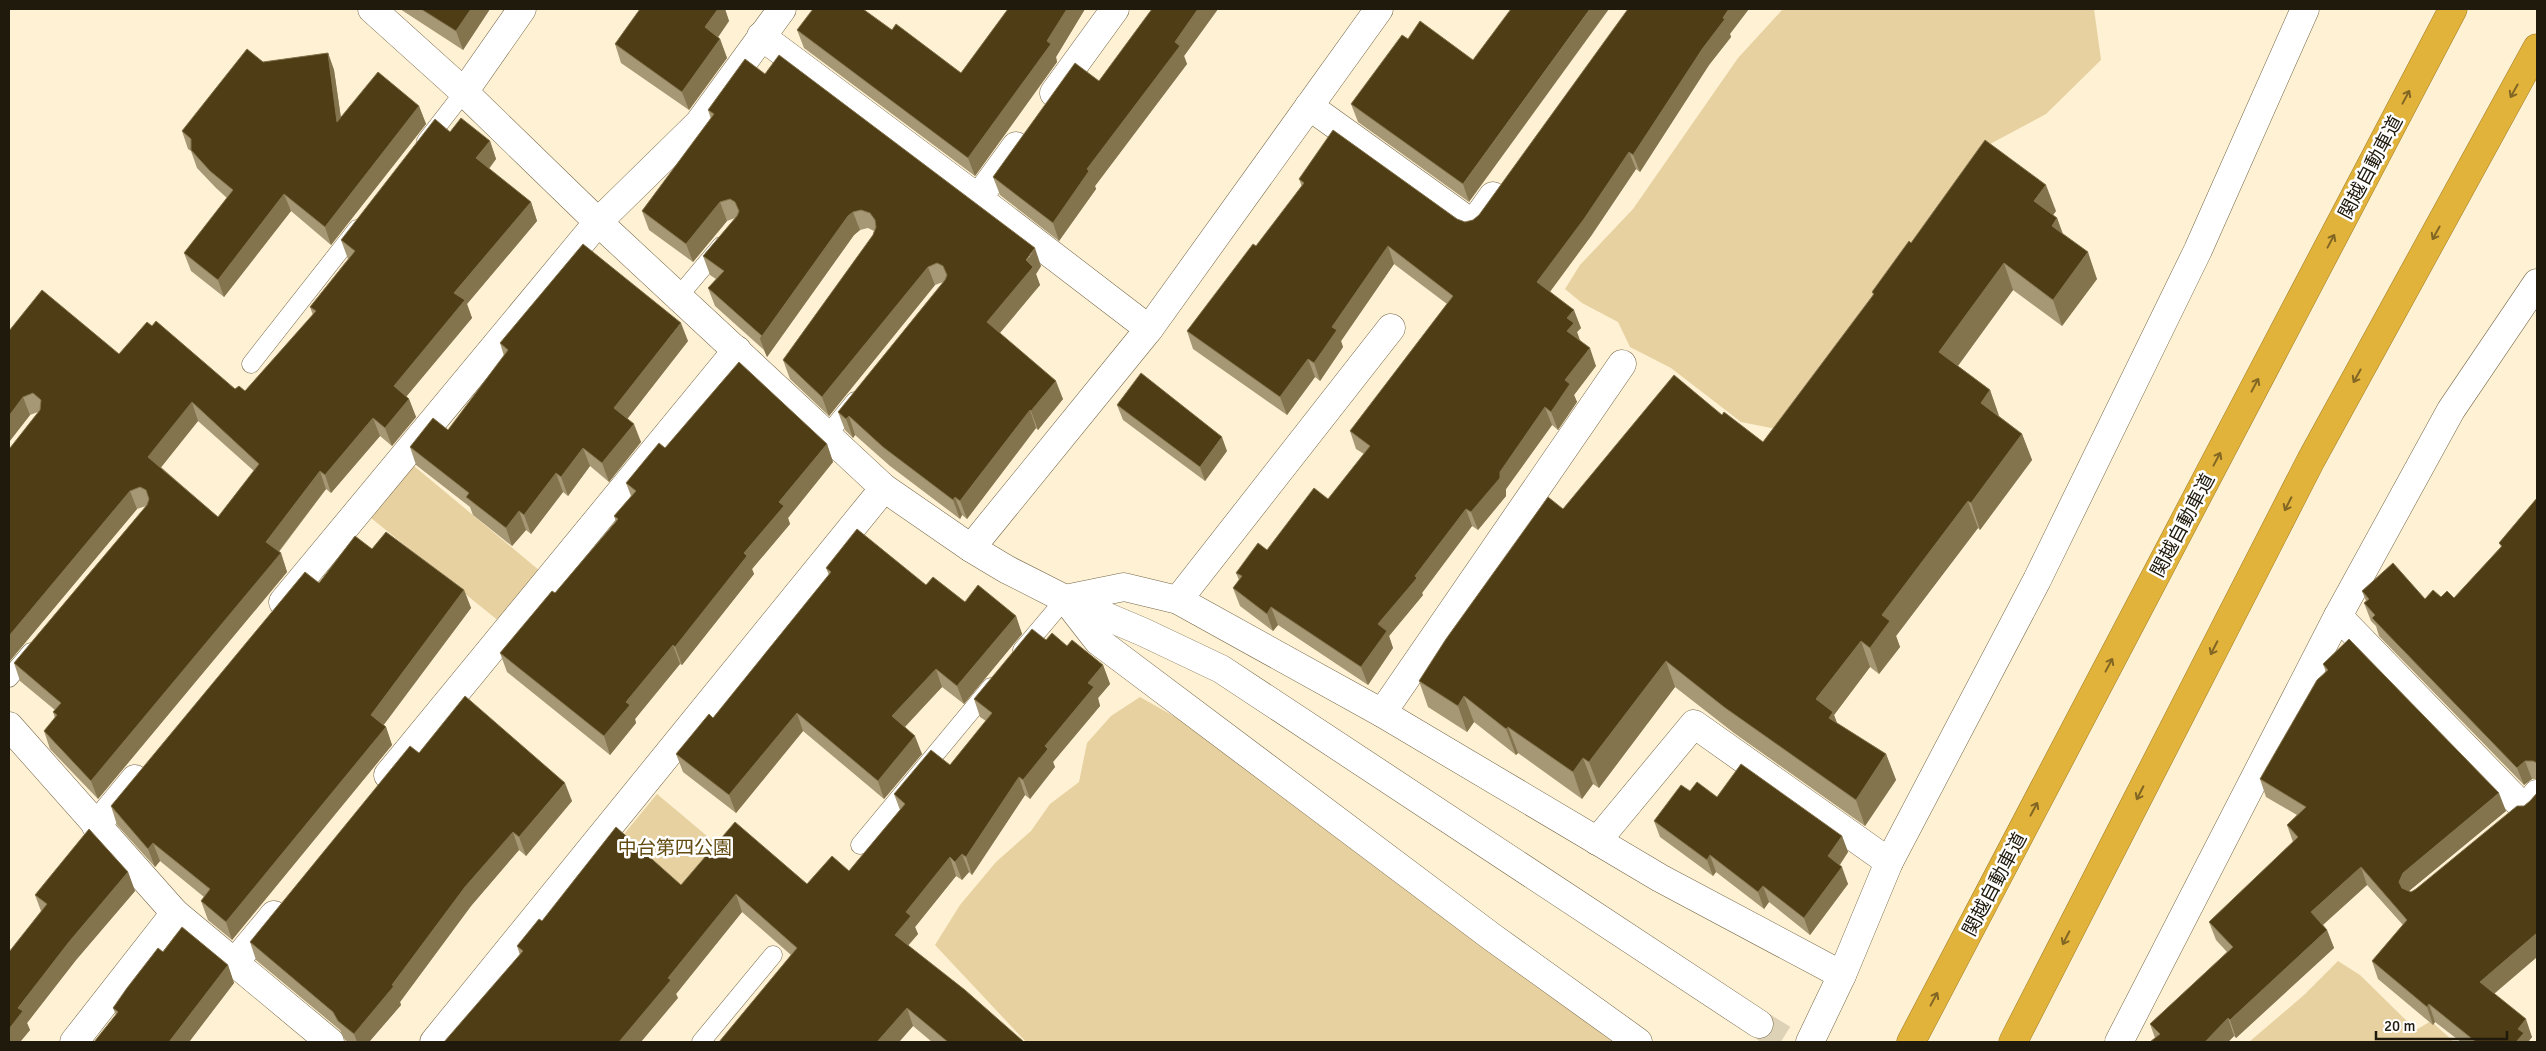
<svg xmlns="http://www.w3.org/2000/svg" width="2546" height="1051" viewBox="0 0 2546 1051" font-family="Signika,'Noto Sans JP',sans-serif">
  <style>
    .green { fill: #e7d1a0 }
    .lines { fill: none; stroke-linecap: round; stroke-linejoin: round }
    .minor-tunnel { stroke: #ddd1b6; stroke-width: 28; stroke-dasharray: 28 14; stroke-linecap: butt }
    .service-casing { stroke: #766747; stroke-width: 19 }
    .minor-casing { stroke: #766747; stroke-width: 29 }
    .motorway-casing { stroke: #9e7d2b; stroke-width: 29 }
    .service { stroke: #fff; stroke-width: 18 }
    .minor { stroke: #fff; stroke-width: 28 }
    .motorway { stroke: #e2b33b; stroke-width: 28 }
    .wall { fill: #a69874; fill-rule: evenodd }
    .shaded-wall { fill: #84744e }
    .building { fill: #4f3e15; stroke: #84744e; fill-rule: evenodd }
    .oneway { stroke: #816624 }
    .labels { text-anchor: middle; stroke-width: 5; stroke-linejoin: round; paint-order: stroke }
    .street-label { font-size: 19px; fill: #201a0d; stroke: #fff }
    .park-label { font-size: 19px; fill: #634c11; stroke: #fff }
  </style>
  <rect width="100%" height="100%" fill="#fef1d4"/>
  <g class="green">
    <path d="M1783 9H2094L2101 60 2046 114 1990 144 1787 431 1741 422 1671 368 1630 347 1618 322 1582 303 1565 289 1580 265 1633 209 1738 58Z"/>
    <path d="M414 466 540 571 500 622 371 518Z"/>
    <path d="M1140 697 1207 735 1613 1042H1026L935 945 960 905 996 862 1031 831 1050 804 1079 782 1087 743 1111 716Z"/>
    <path d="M657 794 726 852 687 896 620 839Z"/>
    <path d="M2338 961 2360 975 2416 1030 2431 1021 2454 1042H2249L2304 995Z"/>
  </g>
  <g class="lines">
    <path class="minor-tunnel" d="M1759 1024 1788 1042"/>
    <g class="service-casing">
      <g id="service">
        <path d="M426 141 464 92"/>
        <path d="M678 297 721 246"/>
        <path d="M251 364 357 229"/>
        <path d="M828 434 855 401"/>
        <path d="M1022 650 1065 599"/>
        <path d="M9 678 31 652"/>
        <path d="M860 845 991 687"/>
        <path d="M701 1042 773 955"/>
      </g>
    </g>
    <g class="minor-casing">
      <g id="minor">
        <path d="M372 9 464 92 598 222 884 488 971 548 1006 569 1065 599 1143 632 1221 669 1759 1024"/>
        <path d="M761 36 978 198 1149 329"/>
        <path d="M464 92 522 9"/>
        <path d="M1054 93 1115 9"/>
        <path d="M1309 106 1473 224 1493 196"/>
        <path d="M978 198 1016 146"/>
        <path d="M971 548 1149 329 1379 9"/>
        <path d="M1065 599 1124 587 1178 600 1382 713 1660 878 1842 975"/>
        <path d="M1066 600 1098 641 1492 937 1638 1042"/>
        <path d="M1178 600 1391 328"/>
        <path d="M283 602 598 222 699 123 782 9"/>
        <path d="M2338 616 2525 809 2537 794"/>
        <path d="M1382 713 1622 364"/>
        <path d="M9 726 175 913 330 1042"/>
        <path d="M388 775 737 350"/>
        <path d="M96 826 135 779"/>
        <path d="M1597 841 1694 724 1889 862"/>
        <path d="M235 962 274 915"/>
        <path d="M74 1042 175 913"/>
        <path d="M434 1042 884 488"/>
        <path d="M1810 1042 1842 975 1889 862 2037 580 2198 250 2305 9"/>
        <path d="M2119 1042 2338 616 2451 410 2537 283"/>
      </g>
    </g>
    <g class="motorway-casing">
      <g id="motorway">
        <path d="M1911 1042 2453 9"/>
        <path d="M2013 1042 2311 460 2537 48"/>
      </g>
    </g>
    <use href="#service" class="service"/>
    <use href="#minor" class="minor"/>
    <use href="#motorway" class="motorway"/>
  </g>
  <g class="wall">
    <path d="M400 9H490L463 50Z"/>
    <path d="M640 9H725L729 21 718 37 720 39 727 58 689 110 621 63 615 44Z"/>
    <path d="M1008 9H1085L1056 57 1057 62 975 176 804 48 797 30H892L961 73Z"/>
    <path d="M1152 9H1218L1184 56 1187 64 1095 186 1096 189 1059 241 1000 195 993 177 1099 81Z"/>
    <path d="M1420 21 1469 202 1358 122 1351 104 1408 39Z"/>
    <path d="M1730 34 1731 37 1709 65 1640 172 1636 169 1591 236 1550 291 1581 328 1577 332 1580 340 1596 366 1574 395 1577 402 1558 430 1552 425 1506 489V496L1478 530 1472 526 1422 593 1423 595 1389 636 1393 648 1368 685 1278 625 1273 631 1240 606 1233 588 1239 580 1236 573 1267 550 1328 499 1364 454 1356 449 1350 431 1447 304 1394 264 1341 341 1343 347 1320 381 1315 377 1287 415 1193 349 1187 331 1256 246 1302 187 1299 179 1457 219 1465 222 1473 220Z"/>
    <path d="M328 53 334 70 341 118 419 106 426 124 331 245 291 211 224 297 191 271 184 253 227 198 216 188 197 168 191 151 188 149 182 131 263 62Z"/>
    <path d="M765 74 1041 266 1036 274 1040 285 1000 333 1063 399 1038 430 1036 428 967 519 962 515 960 519 890 466 855 435 853 438 845 430 838 412 943 282 935 285 829 416 790 379 783 360 873 235 874 231 868 228 860 230 854 235 767 357 764 350 715 306 708 288 716 279 710 275 703 256 735 218 727 221 693 262 649 230 642 211 711 119 708 110Z"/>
    <path d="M450 132 490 141 496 159 489 169 531 202 537 221 467 304 472 318 406 397 409 399 416 417 392 446 380 436 331 493 326 489 279 552 281 553 287 572 98 799 50 749 44 731 55 718 53 712 55 710 20 681 14 663 146 506 137 509 9 662V448H10L38 412 30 415 9 442V331L119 354 235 389 245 391 313 315 310 307 348 259 341 240ZM198 421 254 471 218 517 161 467Z"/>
    <path d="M2056 211 2053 215 2057 218 2063 235 2097 279 2062 326 2013 290 1958 366 1990 390 1999 416 2022 434 2032 460 1980 530 1978 528 1896 636 1900 647 1879 674 1870 667 1834 715 1837 723 1886 754 1896 780 1865 826 1734 733 1675 687 1599 788 1593 784 1582 799 1518 753 1516 755 1474 722 1467 732 1428 707 1419 681 1563 509 1722 415 1763 442 1873 295 1872 292 1911 243Z"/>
    <path d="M688 341 627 419 641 442 609 482 590 466 568 496 563 492 531 534 526 530 512 546 473 515 470 507 416 465 410 447 448 430 504 356 500 343Z"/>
    <path d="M1117 405 1227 451 1205 481 1123 420Z"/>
    <path d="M827 444 833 462 788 518 790 524 752 569 754 574 682 665 680 664 635 719 636 723 610 755 507 672 500 653 555 593 616 522 614 516 631 496 626 483 665 448Z"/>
    <path d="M2537 498V779H2532L2524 785 2379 636 2376 626 2371 621 2364 603 2366 601 2362 591 2425 599 2441 597 2454 598 2501 547 2499 543Z"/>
    <path d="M372 549 464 590 471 608 383 725 386 727 392 745 232 940 208 920 201 901 204 897 160 861 155 867 117 825 111 806 319 583Z"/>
    <path d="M826 568 926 585 965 602 1016 616 1022 634 964 704 942 687 905 727 922 754 884 799 803 731 736 813 683 772 676 754 713 718 829 575Z"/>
    <path d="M1046 640 1067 646 1103 665 1110 684 1098 698 1100 706 1053 762 1055 767 1030 799 1025 795 972 875 969 872 962 880 956 876 915 927 918 934 908 946 1024 1042H932L913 1026 899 1042H719L791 955 742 912 676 994 678 998 520 955 517 946 542 921 681 885 807 884 849 871 900 810 894 794 950 765 986 721 980 717 974 699Z"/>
    <path d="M2323 664 2506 811 2409 891 2411 892 2416 889 2530 801 2537 793V957L2494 993 2532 1037 2528 1042H2461L2435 1022 2433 1025 2378 979 2372 961 2403 925 2367 885 2323 925 2327 930 2334 948 2236 1038 2234 1036 2228 1042H2150L2155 1038 2150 1024 2227 952 2216 940 2209 922 2293 842 2287 825 2297 815 2266 797 2260 779 2326 672Z"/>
    <path d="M419 753 572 801 526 856 519 850 471 906 400 1002 401 1005 369 1042H348L345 1040 340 1030 256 960 250 942Z"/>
    <path d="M1690 791 1717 797 1842 836 1848 852 1840 865 1848 884 1810 935 1769 902 1764 909 1716 872 1713 876 1660 837 1654 821Z"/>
    <path d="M128 872 135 891 76 960 27 1023 30 1030 20 1042 41 911 35 895Z"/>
    <path d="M163 952 228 965 234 983 189 1042H94L116 1015 113 1008Z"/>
  </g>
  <g class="shaded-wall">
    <path d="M471 9H490L463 50 456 31Z"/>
    <path d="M718 9H725L729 21 712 46 705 27Z"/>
    <path d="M1067 9H1085L1056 57 1057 62 975 176 968 158 1047 41Z"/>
    <path d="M1198 9H1218L1184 56 1187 64 1095 186 1096 189 1059 241 1053 223 1087 169 1175 42Z"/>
    <path d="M1590 9H1609L1469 202 1463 184Z"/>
    <path d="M1729 9H1749L1730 34 1731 37 1709 65 1640 172 1633 155 1703 48Z"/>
    <path d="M720 39 727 58 689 110 682 92Z"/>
    <path d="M328 53 334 70 344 139 337 122Z"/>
    <path d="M419 106 426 124 331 245 325 227Z"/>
    <path d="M490 141 496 159 483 176 476 158Z"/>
    <path d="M1629 152 1636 169 1591 236 1544 300 1537 282Z"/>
    <path d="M2046 185 2056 211 2044 227 2034 201Z"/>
    <path d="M284 194 291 211 224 297 218 280Z"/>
    <path d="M531 202 537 221 467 304 472 318 400 404 394 386 454 293Z"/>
    <path d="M720 202 727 221 693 262 686 244Z"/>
    <path d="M853 212 860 230 854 235 767 357 760 339 848 216Z"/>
    <path d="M2057 218 2067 245 2052 226Z"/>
    <path d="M1388 246 1394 264 1341 341 1343 347 1320 381 1314 363 1332 327Z"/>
    <path d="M1035 248 1041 266 1036 274 1040 285 993 341 987 322Z"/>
    <path d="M2088 252 2097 279 2062 326 2053 300Z"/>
    <path d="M2004 263 2013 290 1949 378 1939 352Z"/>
    <path d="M928 267 935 285 829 416 822 397Z"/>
    <path d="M1574 310 1581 328 1577 332 1580 341 1567 331V318Z"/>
    <path d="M681 323 688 341 621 427 614 408Z"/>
    <path d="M1590 348 1596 366 1574 395 1577 402 1558 430 1551 412 1565 380Z"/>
    <path d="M1308 359 1315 377 1287 415 1280 397Z"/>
    <path d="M1056 381 1063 399 1038 430 1031 411Z"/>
    <path d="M1990 390 1999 416 1981 403Z"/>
    <path d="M23 397 30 415 9 442V416Z"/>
    <path d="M409 399 416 417 392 446 385 428Z"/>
    <path d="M192 402 198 421 155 475 148 457Z"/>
    <path d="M1545 407 1552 425 1506 489V496L1478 530 1471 512Z"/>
    <path d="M1030 410 1036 428 967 519 960 501Z"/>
    <path d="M849 416 855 435 853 438 846 419Z"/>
    <path d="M373 418 380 436 331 493 325 475Z"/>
    <path d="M634 424 641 442 609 482 602 463Z"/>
    <path d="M2022 434 2032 460 1980 530 1971 503Z"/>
    <path d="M1222 437 1227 451 1205 481 1200 467Z"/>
    <path d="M827 444 833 462 788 518 790 524 752 569 754 574 682 665 675 647 744 553 779 502Z"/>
    <path d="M583 448 590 466 568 496 561 477Z"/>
    <path d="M320 471 326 489 272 560 266 542Z"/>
    <path d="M556 473 563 492 531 534 524 515Z"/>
    <path d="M130 491 137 509 9 662V636Z"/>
    <path d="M955 497 962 515 960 519 953 500Z"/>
    <path d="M1968 501 1978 528 1896 636 1900 647 1879 674 1870 648 1882 615Z"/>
    <path d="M1466 509 1472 526 1422 593 1423 595 1389 636 1393 648 1368 685 1361 667 1378 624 1415 576Z"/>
    <path d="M519 511 526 530 512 546 506 528Z"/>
    <path d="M281 553 287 572 98 799 91 781Z"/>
    <path d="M464 590 471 608 377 734 371 715Z"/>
    <path d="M1271 607 1278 625 1273 631 1267 614Z"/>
    <path d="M1016 616 1022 634 964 704 957 686Z"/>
    <path d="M1861 641 1870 667 1834 715 1843 739 1816 699Z"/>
    <path d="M673 645 680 664 635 719 636 723 610 755 604 736 626 702Z"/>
    <path d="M1666 661 1675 687 1599 788 1589 762Z"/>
    <path d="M1103 665 1110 684 1098 698 1100 706 1053 762 1055 767 1030 799 1023 780 1045 746 1088 683Z"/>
    <path d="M936 669 942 687 898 734 892 716Z"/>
    <path d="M1464 696 1474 722 1467 732 1458 706Z"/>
    <path d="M797 713 803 731 736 813 729 795Z"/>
    <path d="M386 727 392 745 232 940 226 922Z"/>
    <path d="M1508 727 1518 753 1516 755 1506 729Z"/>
    <path d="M915 736 922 754 884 799 878 781Z"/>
    <path d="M1886 754 1896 780 1865 826 1856 800Z"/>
    <path d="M1583 758 1593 784 1582 799 1573 772Z"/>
    <path d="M2525 761 2532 779 2524 785 2517 768Z"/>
    <path d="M1019 777 1025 795 972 875 966 857Z"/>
    <path d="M565 783 572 801 526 856 519 837Z"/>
    <path d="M2499 793 2506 811 2409 891 2406 900 2399 882 2403 873Z"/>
    <path d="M513 832 519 850 471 906 400 1002 401 1005 369 1042H357L354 1034 392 985 465 887Z"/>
    <path d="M1842 836 1848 852 1834 873 1828 856Z"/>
    <path d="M153 843 160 861 155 867 148 849Z"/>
    <path d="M962 854 969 872 962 880 955 862Z"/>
    <path d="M1710 855 1716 872 1713 876 1707 860Z"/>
    <path d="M950 857 956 876 915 927 918 934 901 953 895 935 906 912Z"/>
    <path d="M1842 867 1848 884 1810 935 1804 918Z"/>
    <path d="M2361 867 2367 885 2317 930 2311 912Z"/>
    <path d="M128 872 135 891 76 960 27 1023 30 1030 20 1042H9V1029L18 1008 69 942Z"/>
    <path d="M1763 886 1769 902 1764 909 1758 892Z"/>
    <path d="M736 894 742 912 676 994 678 998 641 1042H619L668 978Z"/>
    <path d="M2327 930 2334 948 2236 1038 2230 1020Z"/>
    <path d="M2537 933V957L2487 1000 2480 982Z"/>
    <path d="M228 965 234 983 189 1042H169Z"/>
    <path d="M2429 1004 2435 1022 2433 1025 2427 1007Z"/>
    <path d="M907 1008 913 1026 899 1042H877Z"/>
    <path d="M2228 1018 2234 1036 2228 1042H2205Z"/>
    <path d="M2526 1019 2532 1037 2528 1042H2516L2518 1029Z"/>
  </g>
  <g class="building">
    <path d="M421 9H471L456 31Z"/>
    <path d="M640 9H718L705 27 720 39 682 92 615 44Z"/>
    <path d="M813 9H863L892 30 896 24 961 73 1008 9H1067L1047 41 1051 44 968 158 797 30Z"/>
    <path d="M1152 9H1198L1175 42 1180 46 1087 169 1089 171 1053 223 993 177 1075 63 1099 81Z"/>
    <path d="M1511 9H1590L1463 184 1351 104 1402 35 1408 39 1420 21 1473 60Z"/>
    <path d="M1628 9H1729L1723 18 1725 19 1703 48 1633 155 1629 152 1584 219 1537 282 1574 310 1567 318 1574 323 1567 331 1590 348 1565 380 1570 384 1551 412 1545 407 1500 472V478L1471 512 1466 509 1415 576 1417 578 1378 624 1387 631 1361 667 1271 607 1267 614 1233 588 1242 576 1236 573 1258 543 1267 550 1314 488 1328 499 1370 446 1350 431 1453 296 1388 246 1332 327 1337 330 1314 363 1308 359 1280 397 1187 331 1253 244 1256 246 1304 183 1299 179 1333 130 1457 219 1465 222 1473 220 1479 215Z"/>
    <path d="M247 49 263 62 328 53 337 122 378 72 419 106 325 227 284 194 218 280 184 253 233 190 210 171 191 150V139L182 131Z"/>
    <path d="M779 55 1035 248 1026 260 1033 267 987 322 1056 381 1031 411 1030 410 960 501 955 497 953 500 883 447 849 416 846 419 838 412 945 280 947 275 943 266 937 263 928 267 822 397 783 360 873 235 876 227 875 220 870 213 861 210 853 212 848 216 760 339 762 336 708 288 724 271 703 256 737 216 739 211 735 202 730 199 720 202 686 244 642 211 714 114 708 110 745 59 765 74Z"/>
    <path d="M461 118 490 141 476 158 531 202 454 293 465 300 394 386 409 399 385 428 373 418 325 475 320 471 266 542 281 553 91 781 44 731 57 715 53 712 61 703 14 663 147 505 149 499 146 490 140 487 130 491 9 636V448H10L40 410 41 400 33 393 23 397 9 416V331L42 290 119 354 147 322 152 326 156 321 235 389 239 386 245 391 316 311 310 307 355 251 341 240 435 119 450 132ZM192 402 259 464 218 517 148 457Z"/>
    <path d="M1985 140 2046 185 2034 201 2057 218 2052 226 2088 252 2053 300 2004 263 1939 352 1990 390 1981 403 2022 434 1971 503 1968 501 1882 615 1890 621 1870 648 1861 641 1816 699 1833 712 1829 718 1886 754 1856 800 1724 707 1666 661 1589 762 1583 758 1573 772 1508 727 1506 729 1464 696 1458 706 1419 681 1446 639 1548 497 1563 509 1674 375 1722 415 1724 412 1763 442 1874 294 1872 292 1909 241 1911 243Z"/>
    <path d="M583 244 681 323 614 408 634 424 602 463 583 448 561 477 556 473 524 515 519 511 506 528 466 497 469 493 410 447 433 418 448 430 508 350 500 343Z"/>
    <path d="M739 362 827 444 779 502 784 506 744 553 747 556 675 647 673 645 626 702 630 705 604 736 500 653 552 591 555 593 618 519 614 516 636 491 626 483 659 443 665 448Z"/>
    <path d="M1141 373 1222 437 1200 467 1117 405Z"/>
    <path d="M2537 498V763L2533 761H2525L2517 768 2372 618 2375 615 2364 603 2369 599 2362 591 2393 563 2425 599 2433 590 2441 597 2447 591 2454 598 2502 546 2499 543Z"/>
    <path d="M857 529 926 585 933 577 965 602 978 585 1016 616 957 686 936 669 892 716 915 736 878 781 797 713 729 795 676 754 709 714 713 718 831 572 826 568Z"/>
    <path d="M386 532 464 590 371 715 386 727 226 922 201 901 210 889 153 843 148 849 111 806 305 572 319 583 355 536 372 549Z"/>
    <path d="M1032 629 1046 640 1052 633 1067 646 1072 640 1103 665 1088 683 1094 687 1045 746 1048 749 1023 780 1019 777 966 857 962 854 955 862 950 857 906 912 911 916 895 935 965 990 1024 1042H948L907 1008 877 1042H719L797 948 736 894 668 978 671 980 619 1042H444L523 951 517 946 539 919 542 921 616 827 681 885 735 822 807 884 832 856 849 871 905 804 894 794 931 750 950 765 992 713 974 699Z"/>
    <path d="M2349 639 2499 793 2403 873 2399 882 2402 888 2411 892 2416 889 2517 806H2524L2530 801 2537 793V933L2480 982 2526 1019 2518 1029 2524 1033 2516 1042H2476L2429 1004 2427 1007 2372 961 2407 920 2361 867 2311 912 2327 930 2230 1020 2228 1018 2205 1042H2150L2160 1034 2150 1024 2233 947 2209 922 2298 837 2287 825 2306 807 2260 779 2317 680 2328 670 2323 664Z"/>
    <path d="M465 696 565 783 519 837 513 832 465 887 392 985 394 986 354 1034 338 1021 333 1012 250 942 410 746 419 753Z"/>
    <path d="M1741 764 1842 836 1828 856 1842 867 1804 918 1763 886 1758 892 1710 855 1707 860 1654 821 1681 785 1690 791 1697 782 1717 797Z"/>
    <path d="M89 829 128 872 69 942 18 1008 23 1011 9 1029V952L47 904 35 895Z"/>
    <path d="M182 927 228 965 169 1042H94L118 1012 113 1008 127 988 158 948 163 952Z"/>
  </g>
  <defs><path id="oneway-shaft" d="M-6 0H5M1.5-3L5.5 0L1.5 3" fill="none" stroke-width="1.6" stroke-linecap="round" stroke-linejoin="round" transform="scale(1.25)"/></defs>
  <g class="oneway">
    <use href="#oneway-shaft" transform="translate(2514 91) rotate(119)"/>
    <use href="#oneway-shaft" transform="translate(2406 97) rotate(-62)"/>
    <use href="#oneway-shaft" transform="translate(2436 233) rotate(119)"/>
    <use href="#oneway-shaft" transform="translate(2331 241) rotate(-62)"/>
    <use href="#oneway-shaft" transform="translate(2357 376) rotate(119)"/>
    <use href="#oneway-shaft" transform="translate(2255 385) rotate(-62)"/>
    <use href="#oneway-shaft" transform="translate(2217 459) rotate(-62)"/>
    <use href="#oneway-shaft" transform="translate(2288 504) rotate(117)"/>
    <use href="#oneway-shaft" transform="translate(2214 648) rotate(117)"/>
    <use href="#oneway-shaft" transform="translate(2109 665) rotate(-62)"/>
    <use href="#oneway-shaft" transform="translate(2140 793) rotate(117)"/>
    <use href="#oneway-shaft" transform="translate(2034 809) rotate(-62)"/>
    <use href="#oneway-shaft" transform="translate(2066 938) rotate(117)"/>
    <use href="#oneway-shaft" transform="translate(1934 999) rotate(-62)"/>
  </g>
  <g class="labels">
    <g class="street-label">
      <text transform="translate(2370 167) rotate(-62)" y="7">関越自動車道</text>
      <text transform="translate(2182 525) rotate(-62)" y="7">関越自動車道</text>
      <text transform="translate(1994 884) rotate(-62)" y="7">関越自動車道</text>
    </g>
    <g class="park-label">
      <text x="675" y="854">中台第四公園</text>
    </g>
  </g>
  <rect width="2546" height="1051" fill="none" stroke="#201a0d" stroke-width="20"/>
  <path d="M2376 1031v8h131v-8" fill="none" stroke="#201a0d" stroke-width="2.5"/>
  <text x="2384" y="1031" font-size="15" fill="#201a0d" stroke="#ffffff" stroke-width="4" paint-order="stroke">20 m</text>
</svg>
